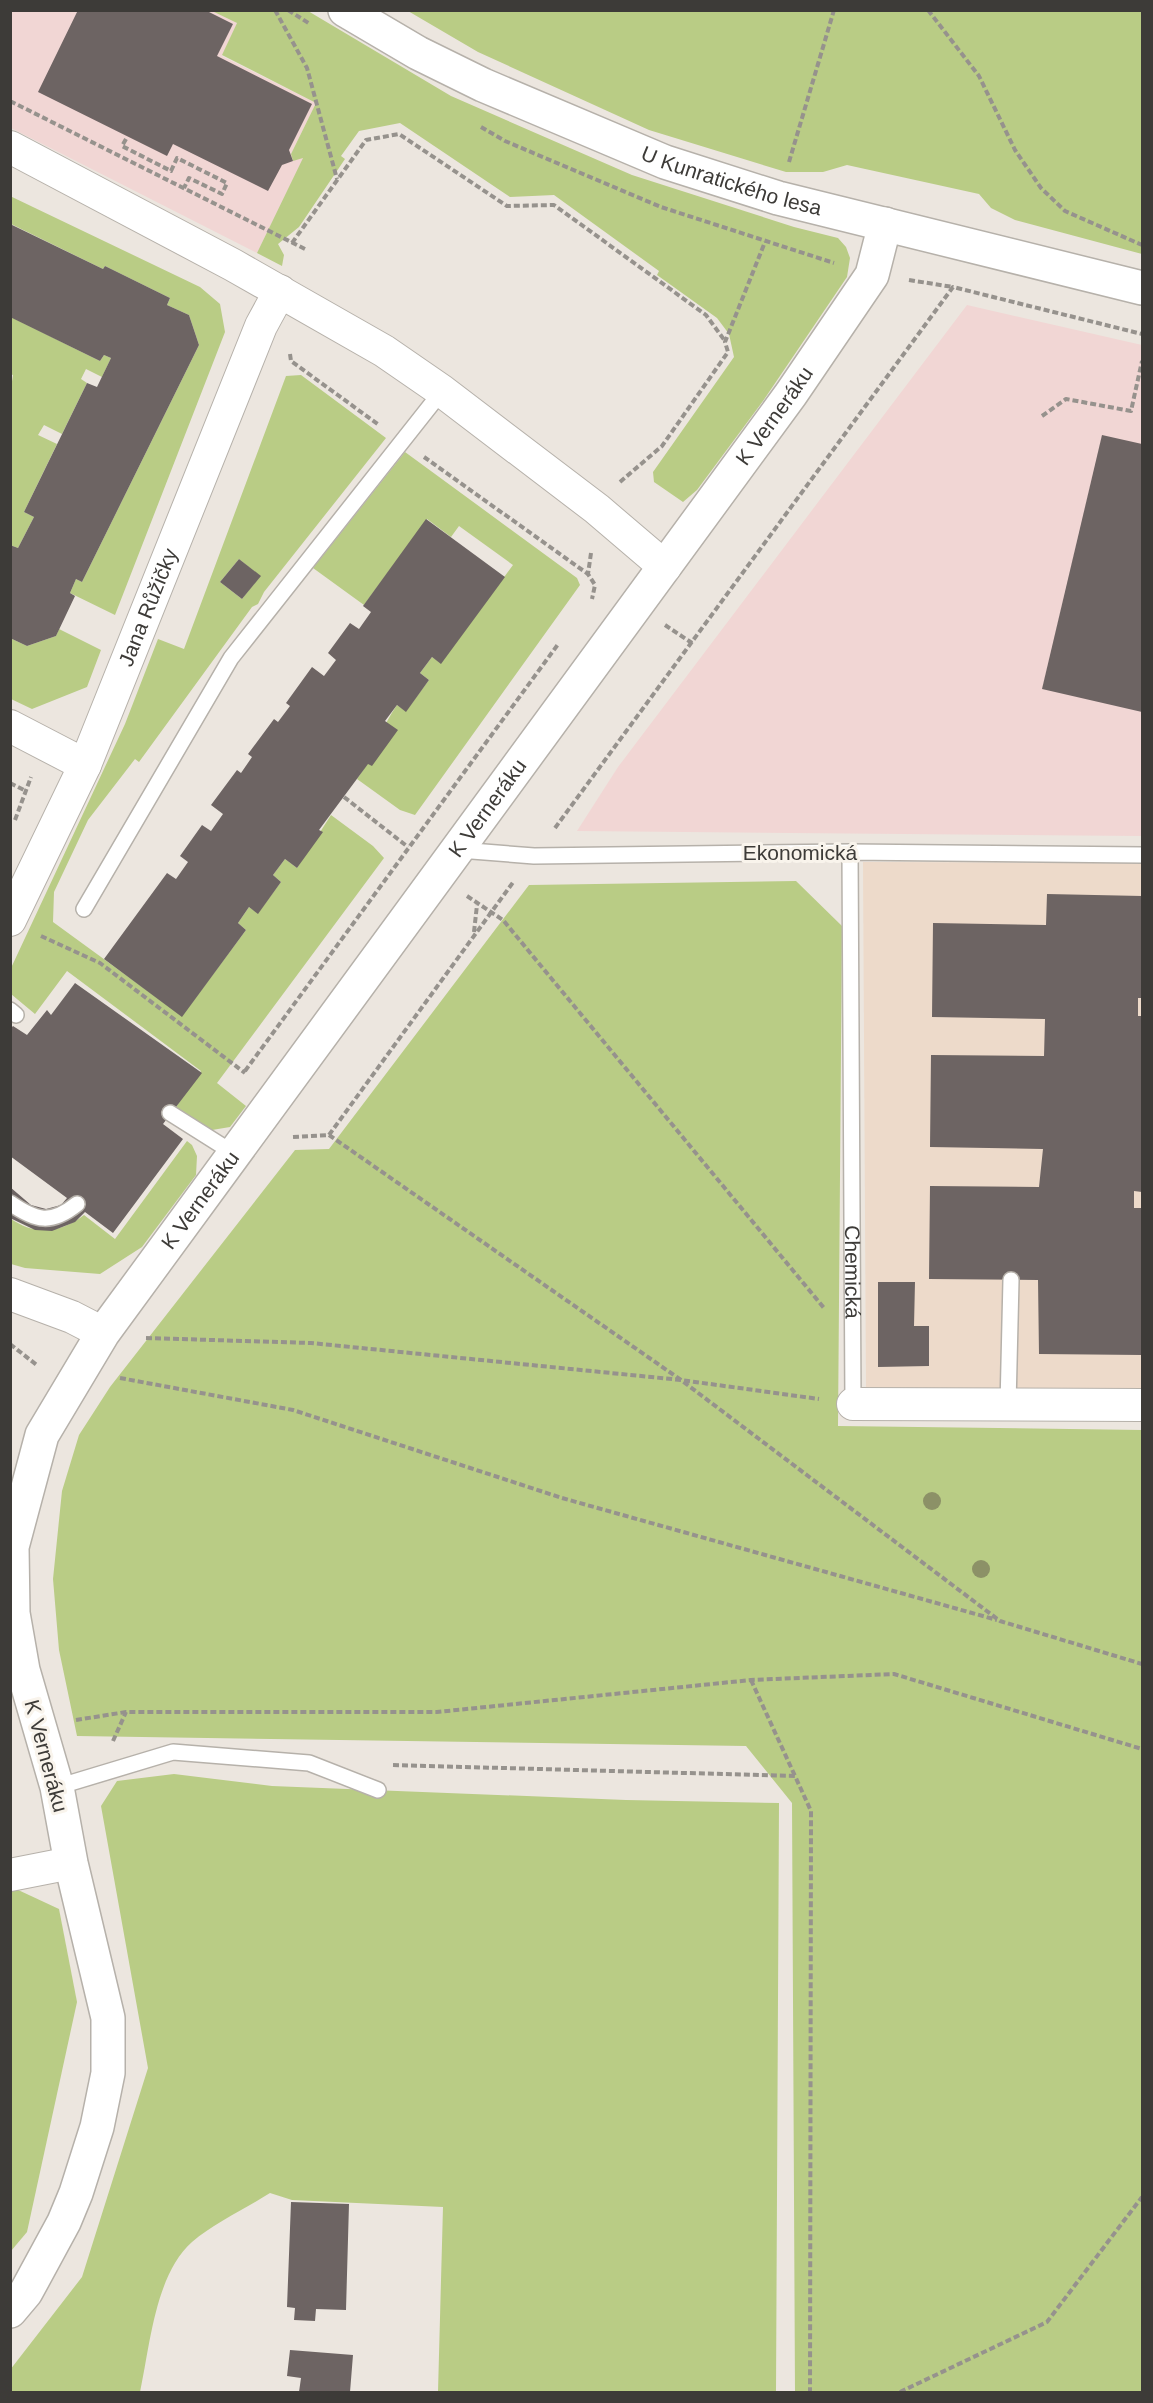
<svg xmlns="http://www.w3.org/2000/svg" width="1153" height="2403" viewBox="0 0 1153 2403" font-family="Helvetica,sans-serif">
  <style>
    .commercial { fill: #f1d6d4 }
    .education { fill: #eddaca }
    .green { fill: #b9cc85; fill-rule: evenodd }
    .building { fill: #6d6463 }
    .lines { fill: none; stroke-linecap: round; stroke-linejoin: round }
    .service-casing { stroke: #b6b1aa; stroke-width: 18 }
    .minor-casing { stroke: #b6b1aa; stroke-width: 34 }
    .tertiary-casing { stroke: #b6b1aa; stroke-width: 36 }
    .path { stroke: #96928d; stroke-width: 4; stroke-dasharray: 6 3; stroke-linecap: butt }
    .service { stroke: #fff; stroke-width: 15 }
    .minor { stroke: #fff; stroke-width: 32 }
    .tertiary { stroke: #fff; stroke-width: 33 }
    .tree { fill: #8c9167 }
    .labels { text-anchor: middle; stroke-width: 6; stroke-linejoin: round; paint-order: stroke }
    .street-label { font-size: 21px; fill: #3d3b38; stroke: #f9f4ec }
  </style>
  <rect width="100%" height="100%" fill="#ece6df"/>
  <g class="commercial">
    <path d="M10 11H212L237 23 222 56 316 103 291 154 304 157 257 253 11 128Z"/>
    <path d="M967 305 1142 345V836L577 831 618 767Z"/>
  </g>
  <path class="education" d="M863 862 1142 863V1393L866 1390Z"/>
  <g class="green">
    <path d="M212 11H308L451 96 632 175 794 227 838 238 846 247 850 258 847 277 763 401 697 490 683 502 654 482 653 472 734 357 729 334 717 318 657 275 659 271 554 195 510 197 400 123 359 131 341 156 345 159 299 227 278 244 284 255 282 266 257 253 303 158 293 161 291 154 316 103 222 55 237 23Z"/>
    <path d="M408 11H1142V254L1015 220 991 208 979 194 847 165 823 172H786L649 130 478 52Z"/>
    <path d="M10 196 200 287 220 304 225 332 115 615 70 593 76 579 82 582 199 345 189 315 167 305 170 298 105 266 103 269 11 224Z"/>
    <path d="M11 317 100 361 104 355 111 358 102 377 86 369 81 379 87 383 62 434 44 425 38 435 57 444 24 512 34 517 18 548 10 545V394L13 375 10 374Z"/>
    <path d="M301 375 386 438 264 592 258 604 252 607 139 762 135 759 88 820 54 892 53 922 182 1016 246 930 238 923 249 907 258 913 281 882 273 875 285 859 297 868 331 815 373 846 384 858 217 1083 246 1106 230 1127 212 1130 176 1107 201 1071 67 971 35 1014 11 994V968L125 724 158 639 184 649 286 376ZM239 559 260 576 242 599 220 582Z"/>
    <path d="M405 452 577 578 580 585 415 815 400 810 357 779C374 756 380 729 397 705L406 711 429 680 420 673 432 657 441 663 513 565 459 526 451 537 427 519 364 605 313 568Z"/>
    <path d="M59 629 101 650 87 687 32 709 11 699 10 638 27 646 56 636Z"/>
    <path d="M796 881 842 926 838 1426 1142 1430V2392H795L792 1803 746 1746 77 1736 59 1650 53 1579 62 1491 79 1435 110 1387 295 1150 329 1149 529 885Z"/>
    <path d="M187 1141 192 1145 197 1156 196 1175 142 1247 100 1274 25 1268 11 1264 10 1218C34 1236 61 1233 84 1215L115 1239Z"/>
    <path d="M174 1774 272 1786 626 1800 779 1803 776 2392H438L443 2207 292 2200 270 2193C245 2209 214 2223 192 2242 155 2275 150 2346 140 2392H11L10 2370 82 2277 148 2068 101 1806 117 1781Z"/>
    <path d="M16 1889 59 1909 77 2002 27 2232 11 2251 10 1891Z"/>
  </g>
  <g class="building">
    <path d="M78 10H205L233 24 217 56 312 104 289 150 293 161 282 165 268 191 173 144 167 156 38 92Z"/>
    <path d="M10 224 103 269 105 266 170 298 167 305 189 315 199 345 82 582 76 579 70 593 75 596 56 636 27 646 10 638V545L18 548 34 517 24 512 87 383 97 387 111 358 104 355 100 361 10 317Z"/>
    <path d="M1102 435 1142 444V712L1042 689Z"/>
    <path d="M426 519 505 577 441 664 432 657 420 673 429 680 406 712 397 705 385 721 398 730 372 766 368 764 319 830 323 832 297 868 285 859 273 875 281 882 258 914 249 907 238 923 246 930 182 1017 104 959 167 873 176 879 188 862 180 856 202 825 211 831 223 814 211 805 237 770 241 773 252 757 248 754 274 719 278 722 290 706 286 703 312 667 324 676 336 660 328 653 350 623 359 629 371 612 363 606Z"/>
    <path d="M239 559 261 576 242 599 220 582Z"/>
    <path d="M1047 894 1142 896V998H1138V1016H1142V1192L1134 1191V1208H1142V1355L1039 1354 1038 1280 929 1279 930 1186 1039 1187 1043 1149 930 1147 931 1055 1044 1056 1045 1019 932 1017 933 923 1046 925Z"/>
    <path d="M75 983 202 1073 163 1124 183 1139 113 1233 85 1212 75 1222 52 1231 35 1230 10 1218V1187L31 1205 46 1209 61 1205 67 1198 10 1156V1029L13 1026 27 1035 47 1010 51 1015Z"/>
    <path d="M878 1282H915L914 1326H929V1366L878 1367Z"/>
    <path d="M291 2202 349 2204 346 2310 316 2309 315 2321 294 2320 295 2308 287 2307Z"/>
    <path d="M290 2350 353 2355 350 2392H299L301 2378 287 2376Z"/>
  </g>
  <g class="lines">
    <g class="service-casing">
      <g id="service">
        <path d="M459 850 534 856 850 852 1142 855"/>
        <path id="s1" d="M850 852 853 1404"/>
        <path d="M84 909 231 658 442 391"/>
        <path d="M10 1010 16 1015"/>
        <path d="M170 1113 235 1154"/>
        <path d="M10 1203C36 1221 51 1225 77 1204"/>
        <path d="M1008 1405 1011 1280"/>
        <path d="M57 1787 173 1752 309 1763 378 1790"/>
      </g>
    </g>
    <g class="minor-casing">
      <g id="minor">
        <path d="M10 147 233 265 384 351 442 391 597 509 665 567"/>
        <path d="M10 726 85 765"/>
        <path id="s2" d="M10 920 85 765 261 326 280 291"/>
        <path d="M10 1294 72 1317 103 1333"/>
        <path d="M853 1404 1142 1405"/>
        <path d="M10 1875 71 1863"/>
      </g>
    </g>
    <g class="tertiary-casing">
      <g id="tertiary">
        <path id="s3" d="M345 10 418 53 483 85 665 162 778 198 1142 288"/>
        <path id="s4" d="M10 2311 26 2292 64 2222 76 2193 97 2127 108 2073V2018L71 1863 57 1787 23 1670 13 1613 12 1547 42 1435 103 1333 791 394 872 275 885 224"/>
      </g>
    </g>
    <g class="path">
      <path d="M275 10 307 68 337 179"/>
      <path d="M288 10 310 24"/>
      <path d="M928 10 979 76 1015 150 1041 188 1065 211 1142 245"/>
      <path d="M10 101 305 249"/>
      <path d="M481 127 505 141 661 207 834 263"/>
      <path d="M126 139 122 146 171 171 177 158 227 183 222 194 189 178 184 188"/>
      <path d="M789 162 834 10"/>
      <path d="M292 243 366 140 399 134 507 206 554 205 706 315 725 341"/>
      <path d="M909 280 953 287"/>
      <path d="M290 354 291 361 379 425"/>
      <path d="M1042 416 1066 399 1131 411 1142 361"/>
      <path d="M424 457 588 574"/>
      <path d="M620 482 662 446 728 352 725 342 765 242"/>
      <path d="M591 553 588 574 595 585 592 599"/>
      <path d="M665 625 692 643"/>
      <path d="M10 783 26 791"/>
      <path d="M344 797 408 847"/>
      <path d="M15 820 31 777"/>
      <path d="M555 828 953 287 1142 334"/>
      <path d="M467 896 503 920 824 1308"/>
      <path d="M474 932 477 905"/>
      <path d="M41 936 100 963 245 1073"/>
      <path d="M245 1071 559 643"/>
      <path d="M329 1135 681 1380 1000 1621 1142 1664"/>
      <path d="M293 1137 329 1135 514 881"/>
      <path d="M146 1338 311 1343 681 1380 819 1399"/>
      <path d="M10 1344 38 1366"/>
      <path d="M120 1378 293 1410 562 1498 997 1620"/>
      <path d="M751 1680 795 1776"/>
      <path d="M76 1720 126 1712H437L751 1680 894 1674 1142 1749"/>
      <path d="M113 1741 126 1712"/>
      <path d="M393 1765 795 1776 811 1811 810 2392"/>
      <path d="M900 2392 1047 2322 1142 2197"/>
    </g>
    <use href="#service" class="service"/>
    <use href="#minor" class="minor"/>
    <use href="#tertiary" class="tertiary"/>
  </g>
  <g class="tree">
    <circle cx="932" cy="1501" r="9"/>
    <circle cx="981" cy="1569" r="9"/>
  </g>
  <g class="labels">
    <g class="street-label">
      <text dy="7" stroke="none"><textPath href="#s3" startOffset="424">U Kunratického lesa</textPath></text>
      <text dy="7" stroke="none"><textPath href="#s4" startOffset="2169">K Verneráku</textPath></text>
      <text dy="7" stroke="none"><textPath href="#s2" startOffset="342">Jana Růžičky</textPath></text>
      <text dy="7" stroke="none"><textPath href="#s4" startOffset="1683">K Verneráku</textPath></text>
      <text x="800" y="860">Ekonomická</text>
      <text dy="7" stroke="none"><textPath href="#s4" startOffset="1197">K Verneráku</textPath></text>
      <text dy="7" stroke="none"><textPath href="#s1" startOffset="420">Chemická</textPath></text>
      <text transform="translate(46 1756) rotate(75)" y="7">K Verneráku</text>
    </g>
  </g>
  <rect width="1153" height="2403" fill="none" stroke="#3d3b38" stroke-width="24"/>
</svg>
